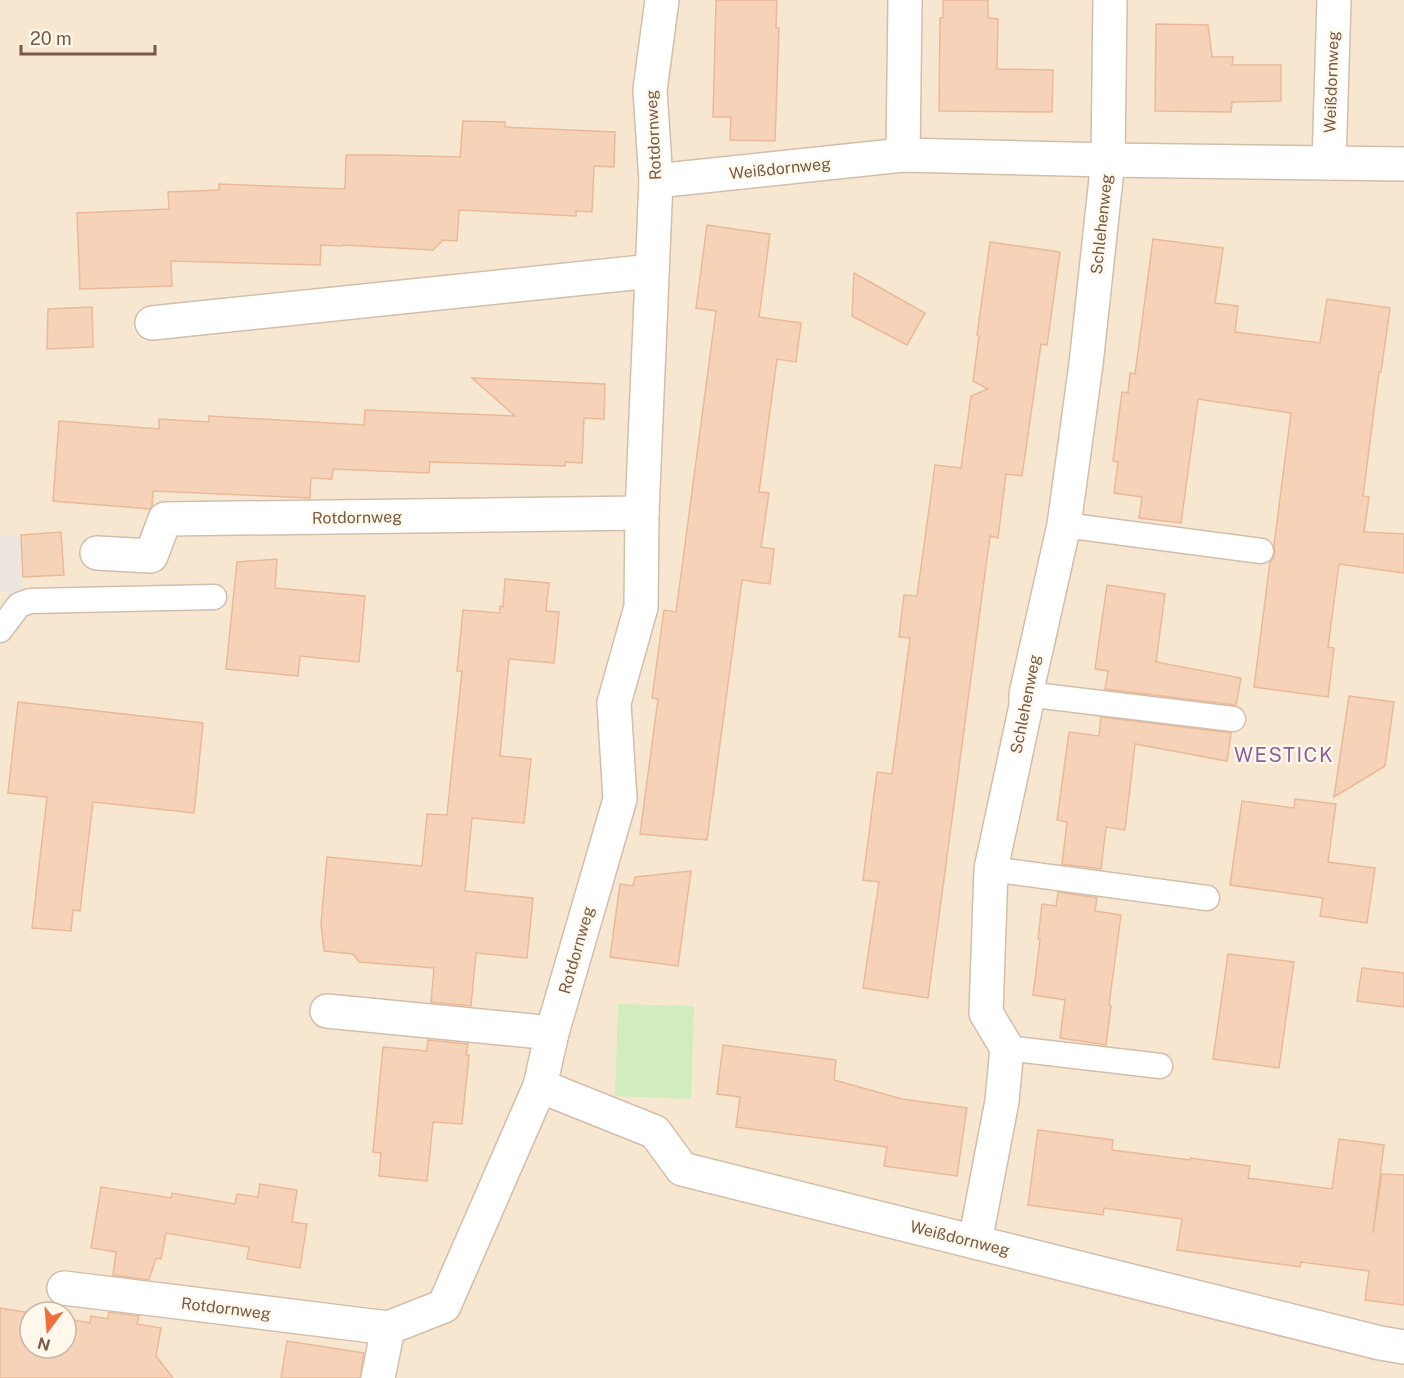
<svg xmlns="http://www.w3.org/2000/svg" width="1404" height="1378" viewBox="0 0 1404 1378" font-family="'Public Sans',sans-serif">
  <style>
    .residential { fill: #f7e7d1; fill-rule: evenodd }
    .industrial { fill: #ede6de }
    .green { fill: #d1edc0 }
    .building { fill: #f6d3b8; stroke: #eab997; stroke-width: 1.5 }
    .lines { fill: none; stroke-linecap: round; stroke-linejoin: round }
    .service-casing { stroke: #d3beab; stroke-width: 27 }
    .minor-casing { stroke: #d3beab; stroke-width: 36 }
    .service { stroke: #fff; stroke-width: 24 }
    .minor { stroke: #fff; stroke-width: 33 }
    .labels { text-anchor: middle; stroke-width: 4.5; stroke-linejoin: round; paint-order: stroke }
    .street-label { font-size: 16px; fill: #795a46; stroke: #fff8eb }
    .quarter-label { font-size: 20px; letter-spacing: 1.5px; fill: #8b619d; stroke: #fff8eb }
  </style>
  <rect width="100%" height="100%" fill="#fef5e3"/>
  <path class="residential" d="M0 0H1404V1378H0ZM30 1312H66V1348H30Z"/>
  <path class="industrial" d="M0 535H21L23 577 21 594 0 592Z"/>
  <path class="green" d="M618 1004 694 1006 691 1099 615 1096Z"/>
  <g class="building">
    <path d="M716 0H777L776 28H779L775 141 730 140 731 117H713Z"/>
    <path d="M943 0H988V18L998 19 997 69 1053 70 1052 112 939 111 940 18H943Z"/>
    <path d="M1156 24 1208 25 1212 57H1233L1232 65H1281V101L1232 102 1231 112 1155 111Z"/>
    <path d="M463 121 505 122V127L615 132 614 167 594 166 592 212 576 211V216L459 210 457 241 443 240 433 250 343 245 342 246 321 245 320 265 171 261 172 286 80 289 77 213 169 209 168 192 219 190V184L345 189 346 155H386L460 157Z"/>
    <path d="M707 225 770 234 759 317 801 323 796 362 777 359 759 492 769 493 761 547 774 549 770 584 742 580 707 840 640 834 658 699 652 698 664 610 676 612 716 311 696 308Z"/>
    <path d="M1153 239 1223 248 1215 303 1238 306 1235 332 1320 343 1327 299 1390 308 1381 372H1379L1363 496 1369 497 1364 532 1404 534V573L1339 564 1328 647 1334 648 1328 697 1254 687 1270 562 1273 559 1275 552 1274 545 1291 413 1198 399 1181 523 1139 518 1142 497 1114 493 1118 462 1113 461 1122 392 1128 393 1130 373 1135 374Z"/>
    <path d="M990 242 1060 252 1047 345 1041 344 1022 476 1006 474 998 538 990 536 928 998 863 988 879 882 863 880 877 772 892 774 910 638 899 637 904 595 917 596 935 465 961 468 971 396 988 389 973 381 979 336 977 335Z"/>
    <path d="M854 273 925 313 907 345 852 316Z"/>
    <path d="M92 307 93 347 47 349 48 309Z"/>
    <path d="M472 378 605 384 604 419 584 418 582 463 566 462 565 466 430 462 429 473 333 469 332 479 311 478 310 498 153 491 152 506 150 509 53 501 59 421 159 429V419L209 422V416L364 425 365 410 515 416Z"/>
    <path d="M61 532 64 575 23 577 21 535Z"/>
    <path d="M277 559 275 588 365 596 359 662 300 656 298 676 226 669 237 562Z"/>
    <path d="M505 579 549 583 546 611 559 612 554 663 509 659 500 756 531 759 524 823 472 818 465 891 533 898 527 958 476 953 471 1006 431 1002 434 968 359 962 353 954 324 951 321 923 327 857 422 866 427 814 447 815 462 671H457L463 610 500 613V606L503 607Z"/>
    <path d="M1107 585 1165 594 1156 662 1241 678 1236 705 1105 689 1108 671 1095 669Z"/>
    <path d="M1349 696 1394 702 1385 766 1334 797Z"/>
    <path d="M18 702 203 723 194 813 93 802 80 911 73 910 71 931 32 928 47 797 8 793Z"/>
    <path d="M1101 717 1231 733 1227 761 1135 744 1125 830 1106 827 1101 869 1062 864 1067 822 1057 820 1069 732 1099 736Z"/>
    <path d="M1295 799 1336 804 1328 862 1375 868 1367 923 1320 916 1323 898 1230 885 1242 801 1294 808Z"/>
    <path d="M691 871 678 966 610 957 620 884 633 886 635 877Z"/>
    <path d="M1058 892 1097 898 1095 911 1121 915 1109 1005 1111 1006 1106 1045 1060 1038 1065 1000 1033 995 1040 940 1038 939 1042 904 1056 906Z"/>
    <path d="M1228 954 1294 962 1279 1068 1213 1059Z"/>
    <path d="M1362 968 1404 973V1007L1357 1001Z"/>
    <path d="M428 1040 468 1044 466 1055H469L462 1124 433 1122 427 1181 379 1176 381 1153 373 1152 383 1047 427 1051Z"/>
    <path d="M723 1045 836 1060 834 1080 902 1099 967 1108 957 1176 884 1166 887 1147 736 1127 740 1097 717 1094Z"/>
    <path d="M1038 1130 1113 1140 1112 1150 1190 1160V1158L1250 1166 1248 1178 1332 1189 1339 1139 1384 1145 1373 1233 1382 1174 1404 1175V1305L1365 1300 1369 1271 1301 1262 1300 1267 1177 1250 1182 1219 1104 1208 1103 1215 1028 1205Z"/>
    <path d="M260 1184 297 1190 292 1222 307 1224 300 1268 247 1259 249 1247 166 1233 161 1259 156 1258 149 1280 113 1275 116 1252 91 1248 101 1187 171 1198 172 1193 235 1204 237 1194 258 1197Z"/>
    <path d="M0 1308 30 1313V1348H66V1319L90 1323 91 1316 108 1319 109 1312 139 1316 137 1324 161 1328 156 1356 173 1378H0Z"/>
    <path d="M287 1341 364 1353 360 1378H281Z"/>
  </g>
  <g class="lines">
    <g class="service-casing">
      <g id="service">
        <path d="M1064 525 1261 551"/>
        <path d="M0 630 19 605 30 601 214 597"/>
        <path d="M1026 694 1233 719"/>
        <path d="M991 869 1207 898"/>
        <path d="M1007 1048 1160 1066"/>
      </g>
    </g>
    <g class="minor-casing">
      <g id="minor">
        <path d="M903 155 905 0"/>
        <path d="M1329 163 1334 0"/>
        <path d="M656 181 903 155 1108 160 1404 164"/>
        <path d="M152 323 652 271"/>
        <path d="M97 553 151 556 165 519 642 513"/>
        <path d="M327 1011 552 1033"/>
        <path d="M540 1086 655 1132 682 1169 1380 1343 1404 1347"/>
        <path d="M975 1242 1002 1101 1007 1048 986 1013 991 869 1026 706V694L1064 525 1086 364 1108 160 1110 0"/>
        <path d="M64 1288 388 1328"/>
        <path d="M378 1378 388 1328 444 1306 540 1086 552 1033 620 799 614 703 641 607 642 513 656 181 650 90 662 0"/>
      </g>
    </g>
    <use href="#service" class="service"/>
    <use href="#minor" class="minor"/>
  </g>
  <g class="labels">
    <g class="street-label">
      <text transform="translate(1331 82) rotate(-88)" y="6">Weißdornweg</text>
      <text transform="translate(653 135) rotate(-93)" y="6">Rotdornweg</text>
      <text transform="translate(780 168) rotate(-6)" y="6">Weißdornweg</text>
      <text transform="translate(1101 224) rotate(-84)" y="6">Schlehenweg</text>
      <text transform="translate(357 517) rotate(-1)" y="6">Rotdornweg</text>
      <text transform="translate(1025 704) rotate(-79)" y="6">Schlehenweg</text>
      <text transform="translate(576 950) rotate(-74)" y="6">Rotdornweg</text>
      <text transform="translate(960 1238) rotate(14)" y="6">Weißdornweg</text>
      <text transform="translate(226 1308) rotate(7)" y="6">Rotdornweg</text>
    </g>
    <g class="quarter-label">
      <text x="1284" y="762">WESTICK</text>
    </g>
  </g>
  <g transform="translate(48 1330) rotate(196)"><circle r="28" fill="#fff8eb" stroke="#c9b9a9" stroke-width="1.5"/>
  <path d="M0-4.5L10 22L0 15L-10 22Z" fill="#f36c3d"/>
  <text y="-9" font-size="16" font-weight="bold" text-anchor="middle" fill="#795a46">N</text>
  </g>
  <path d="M21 45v9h134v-9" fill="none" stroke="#795a46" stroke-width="3"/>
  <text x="30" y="45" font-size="18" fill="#795a46" stroke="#fff8eb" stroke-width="4.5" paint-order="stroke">20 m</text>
</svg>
